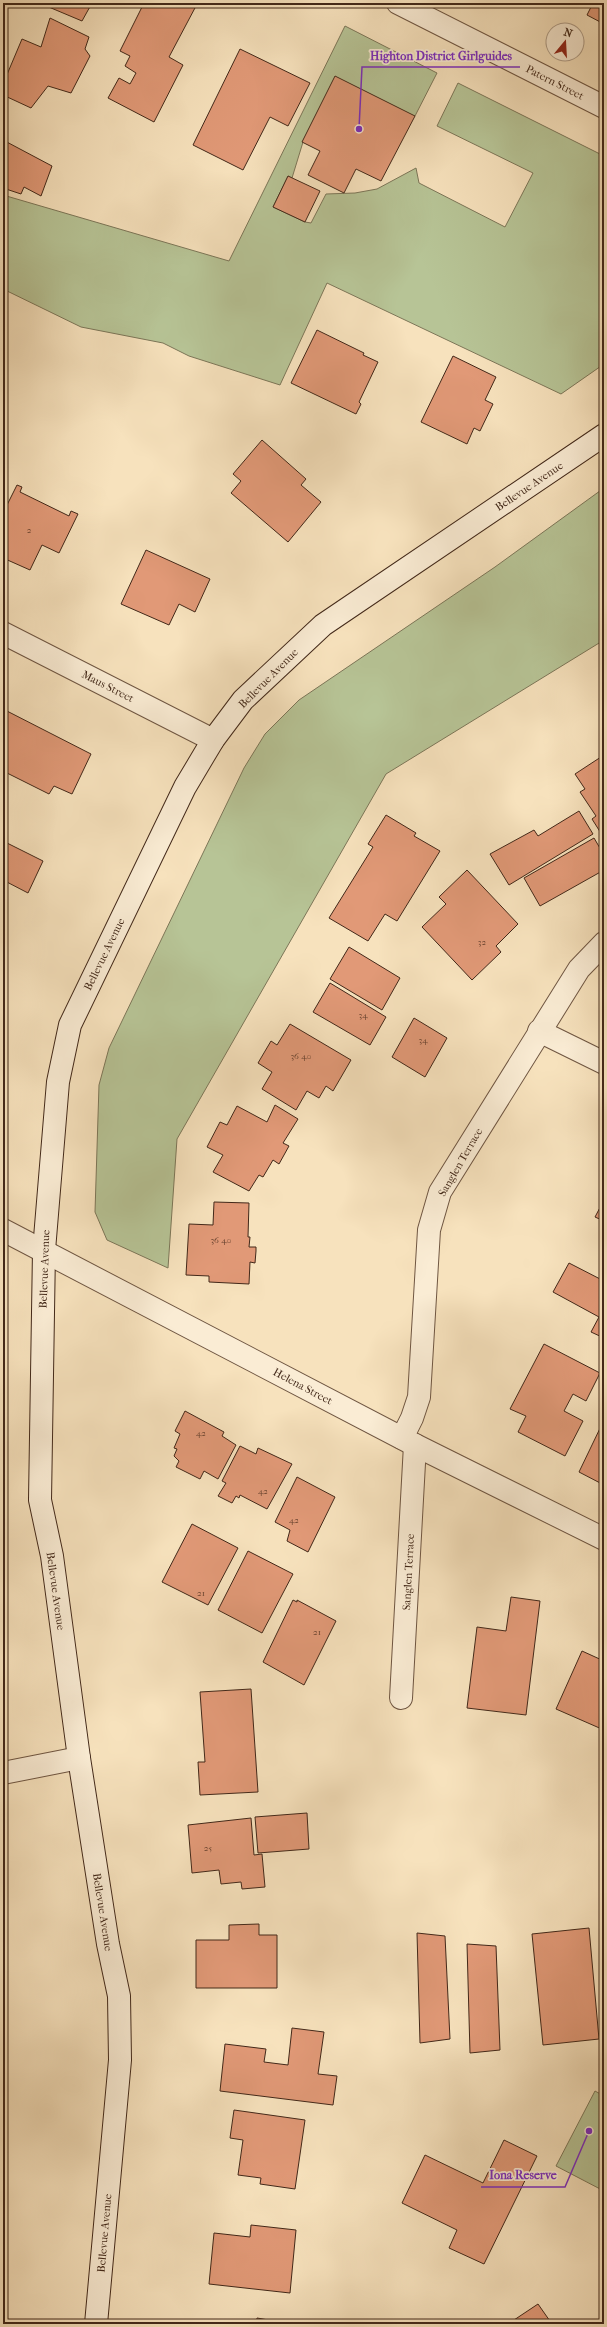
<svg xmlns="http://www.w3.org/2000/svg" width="607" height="2327" viewBox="0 0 607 2327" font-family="'IM FELL French Canon',serif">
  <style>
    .green { fill: #b7c496; stroke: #7c7658 }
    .building { fill: #e19977; stroke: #422819 }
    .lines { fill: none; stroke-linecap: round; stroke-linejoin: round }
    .street-casing { stroke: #6f5642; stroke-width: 24 }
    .secondary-casing { stroke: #422819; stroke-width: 24 }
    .street { stroke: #faecd4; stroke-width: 22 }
    .secondary { stroke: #faecd4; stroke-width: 22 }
    .labels { text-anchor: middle; stroke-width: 3.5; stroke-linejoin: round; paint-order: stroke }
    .number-label { font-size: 9px; fill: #6a4430 }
    .street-label { font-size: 11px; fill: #422819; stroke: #faecd4 }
    .leader { fill: none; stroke: #7b2cbf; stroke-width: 1.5 }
    .callout-dot { fill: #7b2cbf; stroke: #faecd4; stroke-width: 1.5 }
    .callout-label { font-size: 12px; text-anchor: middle; font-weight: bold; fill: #7b2cbf; stroke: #faecd4; stroke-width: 3.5; stroke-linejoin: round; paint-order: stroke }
  </style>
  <rect width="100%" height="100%" fill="#f7e2bd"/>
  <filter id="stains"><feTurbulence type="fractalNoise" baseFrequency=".005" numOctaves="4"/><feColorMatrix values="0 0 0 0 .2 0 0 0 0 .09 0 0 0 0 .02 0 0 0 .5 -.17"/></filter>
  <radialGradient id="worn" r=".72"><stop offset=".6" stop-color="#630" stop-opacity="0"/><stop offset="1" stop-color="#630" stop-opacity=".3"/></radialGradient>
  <g class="green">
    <path d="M345 26 437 73 415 116 303 142 292 178 288 176 273 207 305 222 311 223 326 194 355 193 377 189 416 168 419 183 505 227 533 173 437 126 458 83 604 156V364L561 394 327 283 280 385 189 356 163 343 81 327 3 289V195L229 261Z"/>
    <path d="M604 488V640L386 774 177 1139 168 1268 107 1240 95 1212 99 1085 109 1048 244 768 265 734 299 700 495 567Z"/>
    <path d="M595 2091 604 2096V2191L556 2166Z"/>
  </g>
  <g class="building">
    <path d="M45 3H92L82 21 44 5Z"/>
    <path d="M105 3H115L113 6Z"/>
    <path d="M144 3H191L196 6 169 57 183 65 154 122 108 98 119 78 130 84 136 73 125 66 130 56 120 51Z"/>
    <path d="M593 3H604V24L587 15Z"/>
    <path d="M50 18 89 37 85 49 90 56 71 93 48 86 31 108 3 95V84L22 39 41 47Z"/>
    <path d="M240 49 310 83 288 126 270 117 243 170 193 145Z"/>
    <path d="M335 76 415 116 381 181 356 169 344 193 308 175 320 151 302 142Z"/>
    <path d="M3 140 52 166 41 196 24 187 21 194 3 188Z"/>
    <path d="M288 176 320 191 305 222 273 207Z"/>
    <path d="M317 330 364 353 363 355 378 362 359 402 361 404 356 414 291 383Z"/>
    <path d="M453 356 496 377 485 400 493 404 480 431 474 428 467 444 421 422Z"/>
    <path d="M262 440 306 479 301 485 321 502 288 542 231 493 241 481 233 474Z"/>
    <path d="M17 485 22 487 20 492 69 516 71 511 78 514 59 553 42 545 30 570 3 558V513Z"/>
    <path d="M146 550 210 579 195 612 179 604 169 625 121 604Z"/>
    <path d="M3 709 91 754 72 794 54 786 49 794 3 771Z"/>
    <path d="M604 755V838L592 819 596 816 580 792 585 789 575 774Z"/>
    <path d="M579 811 593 834 509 885 490 854 534 830 538 836Z"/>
    <path d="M386 815 416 833 414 836 440 851 397 921 385 914 368 941 329 918 373 847 368 844Z"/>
    <path d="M594 838 604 855V870L540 906 524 878Z"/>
    <path d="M3 841 43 861 28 893 3 880Z"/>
    <path d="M467 870 518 924 496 946 501 952 472 980 422 927 446 904 439 897Z"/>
    <path d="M349 947 400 978 382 1010 330 979Z"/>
    <path d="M330 983 386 1017 370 1045 313 1012Z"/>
    <path d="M414 1018 447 1038 425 1077 392 1057Z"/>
    <path d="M290 1024 351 1060 333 1091 326 1086 319 1098 307 1091 296 1110 262 1089 272 1072 258 1063 271 1041 277 1045Z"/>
    <path d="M275 1105 298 1119 283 1143 289 1146 279 1164 273 1160 263 1177 259 1175 249 1191 213 1172 223 1155 207 1147 220 1122 227 1125 237 1106 267 1122Z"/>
    <path d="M604 1200V1221L595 1217Z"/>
    <path d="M214 1202 249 1203 248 1237H250L249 1247H256V1251L255 1263 250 1262 249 1284 209 1282V1276L186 1275 189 1224 213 1225Z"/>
    <path d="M569 1263 604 1281V1338L591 1332 599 1317 553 1292Z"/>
    <path d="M544 1344 600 1373 586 1401 573 1394 564 1411 583 1421 565 1456 518 1432 526 1416 510 1409Z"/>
    <path d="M185 1411 224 1432 222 1436 236 1445 218 1479 204 1471 200 1479 176 1467 179 1461 174 1456 177 1449 174 1448 180 1434 175 1431Z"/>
    <path d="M604 1420V1485L579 1472Z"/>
    <path d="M240 1446 256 1454 258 1448 292 1464 267 1509 240 1495 239 1498 236 1496 232 1503 218 1496 226 1483 222 1481Z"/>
    <path d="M297 1477 335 1497 308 1552 287 1541 290 1530 275 1522Z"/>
    <path d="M192 1524 238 1548 208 1605 162 1582Z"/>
    <path d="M248 1551 293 1574 262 1633 218 1610Z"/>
    <path d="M511 1597 540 1601 526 1715 467 1708 477 1627 506 1631Z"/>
    <path d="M293 1600 297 1602V1600L336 1621 304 1685 263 1662Z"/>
    <path d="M582 1651 604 1661V1730L556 1709Z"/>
    <path d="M251 1689 258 1792 200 1795 198 1762H205L200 1692Z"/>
    <path d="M307 1813 309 1849 258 1853 255 1817Z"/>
    <path d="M251 1818 254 1855 262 1854 265 1887 242 1889 241 1882 221 1884 219 1870 192 1873 188 1825Z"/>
    <path d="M259 1924V1935H277V1988H196V1940H229V1925Z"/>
    <path d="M589 1928 599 2039 543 2045 532 1934Z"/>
    <path d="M417 1933 445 1936 450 2039 420 2043Z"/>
    <path d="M467 1944 496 1946 500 2050 470 2053Z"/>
    <path d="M292 2028 324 2032 318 2074 337 2076 333 2105 220 2091 225 2044 266 2049 264 2062 288 2065Z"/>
    <path d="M3 2093 5 2115H3Z"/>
    <path d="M234 2110 305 2120 295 2189 260 2184 261 2178 238 2175 243 2140 230 2138Z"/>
    <path d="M504 2140 537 2156 484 2264 449 2248 457 2230 402 2203 425 2155 483 2183Z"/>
    <path d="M251 2225 296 2230 290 2293 209 2284 214 2233 250 2237Z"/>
    <path d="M538 2304 552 2324H508Z"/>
    <path d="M257 2318 286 2323V2324H256Z"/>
  </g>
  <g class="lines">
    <g class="street-casing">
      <g id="street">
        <path d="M398 3 604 107"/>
        <path d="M3 633 213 740"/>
        <path d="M539 1031 604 1063"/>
        <path d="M3 1230 415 1445 604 1539"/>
        <path d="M402 1438 412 1418 419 1397 429 1230 440 1192 579 969 604 943"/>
        <path d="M401 1698 415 1445"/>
        <path d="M3 1773 79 1758"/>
      </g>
    </g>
    <g class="secondary-casing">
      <path id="secondary" d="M96 2324 120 2060 119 1996 108 1944 79 1758 52 1556 40 1500 44 1250 58 1082 70 1025 185 787 213 740 243 700 323 625 604 435"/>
    </g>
    <use href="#street" class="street"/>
    <use href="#secondary" class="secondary"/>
  </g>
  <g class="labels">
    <g class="number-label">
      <text x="29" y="533">2</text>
      <text x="482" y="945">32</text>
      <text x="363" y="1018">34</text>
      <text x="423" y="1043">34</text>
      <text x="301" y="1059">36-40</text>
      <text x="221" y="1243">36-40</text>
      <text x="201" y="1436">42</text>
      <text x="263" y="1494">42</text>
      <text x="294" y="1523">42</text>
      <text x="201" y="1596">21</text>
      <text x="317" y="1635">21</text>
      <text x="208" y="1851">25</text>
    </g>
    <g class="street-label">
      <text transform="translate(555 82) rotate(27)" y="4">Patern Street</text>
      <text transform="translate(529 486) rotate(-34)" y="4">Bellevue Avenue</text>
      <text transform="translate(268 678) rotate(-45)" y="4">Bellevue Avenue</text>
      <text transform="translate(108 686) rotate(27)" y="4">Maus Street</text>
      <text transform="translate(104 954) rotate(-64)" y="4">Bellevue Avenue</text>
      <text transform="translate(460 1162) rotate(-60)" y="4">Sanglen Terrace</text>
      <text transform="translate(44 1269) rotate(-88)" y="4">Bellevue Avenue</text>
      <text transform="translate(303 1386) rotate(28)" y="4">Helena Street</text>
      <text transform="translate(408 1572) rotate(-87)" y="4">Sanglen Terrace</text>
      <text transform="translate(56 1591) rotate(82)" y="4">Bellevue Avenue</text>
      <text transform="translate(103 1912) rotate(81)" y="4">Bellevue Avenue</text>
      <text transform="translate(104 2233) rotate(-85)" y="4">Bellevue Avenue</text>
    </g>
  </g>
  <path class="leader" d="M359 129L362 67H520M589 2131L565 2187H481"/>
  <g class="callout-dot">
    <circle cx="359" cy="129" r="4"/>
    <circle cx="589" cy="2131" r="4"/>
  </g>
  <g class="callout-label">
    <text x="441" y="60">Highton District Girlguides</text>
    <text x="523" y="2179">Iona Reserve</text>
  </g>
  <rect width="607" height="2327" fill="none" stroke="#f7e2bd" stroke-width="16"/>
  <rect x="4" y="4" width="599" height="2319" fill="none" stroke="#422819" stroke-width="2"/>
  <rect x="8" y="8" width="591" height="2311" fill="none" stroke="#422819"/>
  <g transform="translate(565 42) rotate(18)"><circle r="19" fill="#faecd4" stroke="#b09e89"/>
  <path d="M0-3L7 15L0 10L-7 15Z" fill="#8f2418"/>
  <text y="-6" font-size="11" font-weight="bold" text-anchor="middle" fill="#422819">N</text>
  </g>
  <rect width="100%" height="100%" filter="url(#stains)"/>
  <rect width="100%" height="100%" fill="url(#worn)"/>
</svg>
